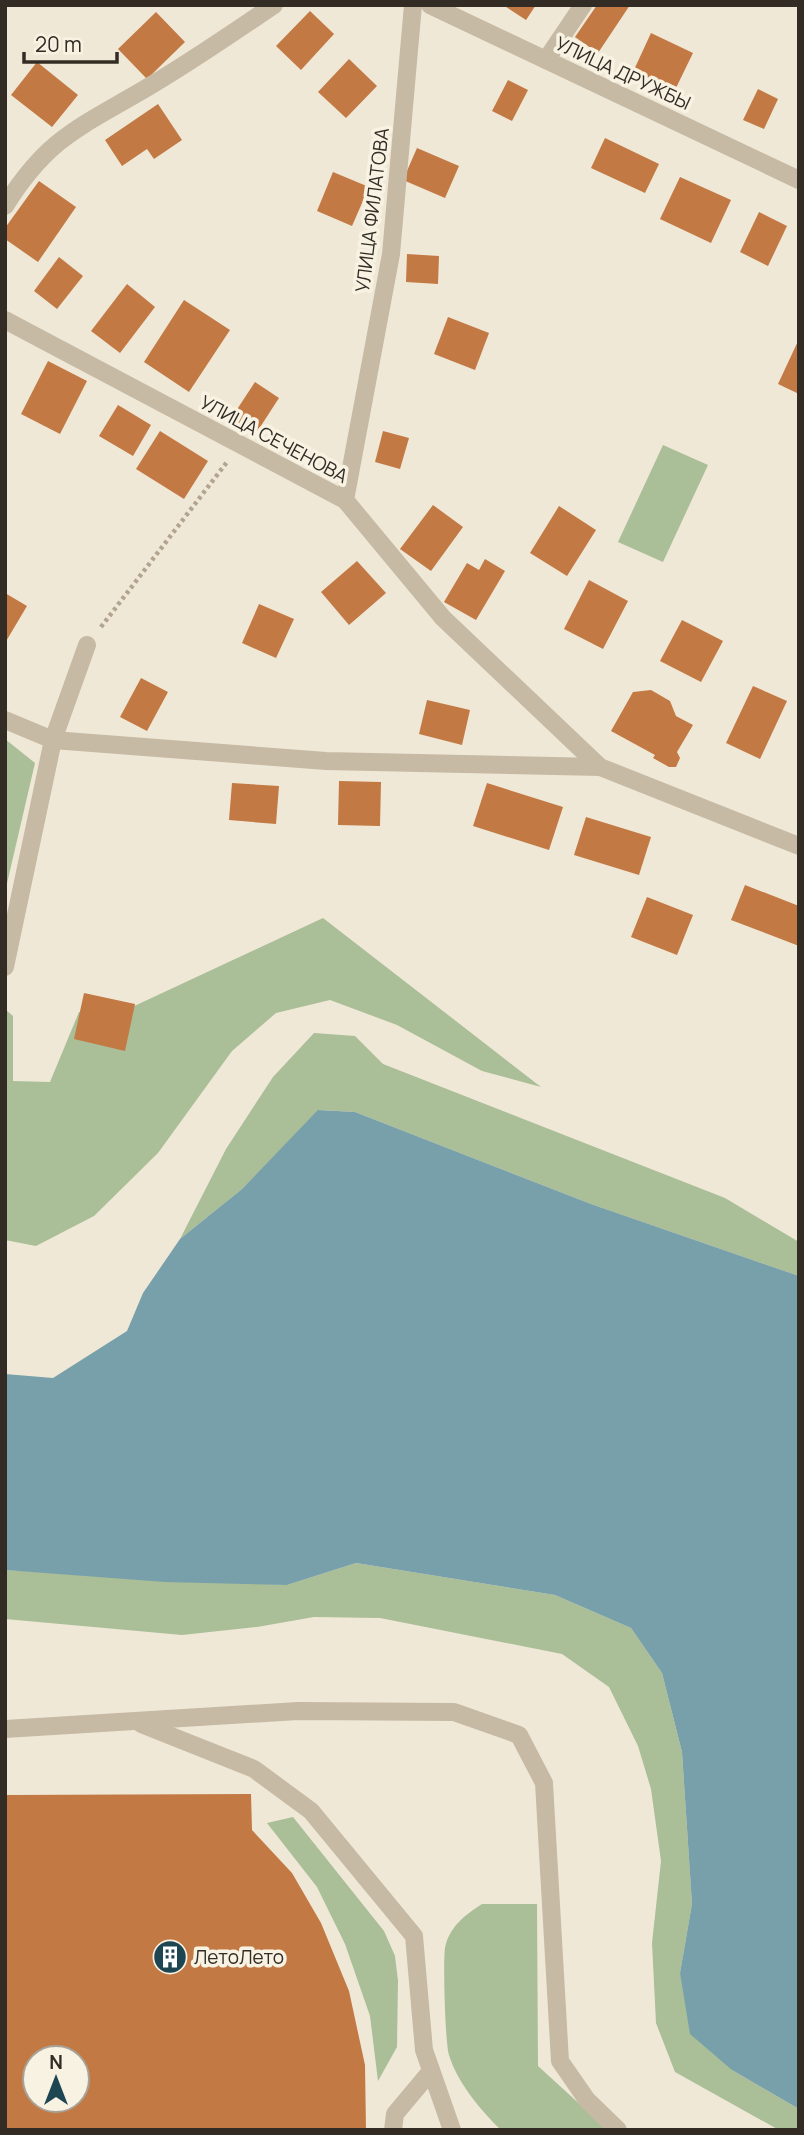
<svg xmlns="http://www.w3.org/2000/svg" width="804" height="2135" viewBox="0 0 804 2135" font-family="Manrope,sans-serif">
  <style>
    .green { fill: #aabe98 }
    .water { fill: #77a0ab }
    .building { fill: #c27943; fill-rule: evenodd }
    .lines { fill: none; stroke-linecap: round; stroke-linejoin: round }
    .path { stroke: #b2a48e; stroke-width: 4.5; stroke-dasharray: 3.5 3.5; stroke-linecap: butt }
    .minor { stroke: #c7baa4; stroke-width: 18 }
    .labels { text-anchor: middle; stroke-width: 7; stroke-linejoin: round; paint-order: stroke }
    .street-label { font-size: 19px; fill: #322c25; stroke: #f8f2e3 }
    .poi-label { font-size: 19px; fill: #322c25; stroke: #f8f2e3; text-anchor: start }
  </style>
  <rect width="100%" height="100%" fill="#f0e8d7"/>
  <g class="green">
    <path d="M663 445 708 465 663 562 618 542Z"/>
    <path d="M5 739 35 763 5 892Z"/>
    <path d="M323 918 541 1087 482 1071 397 1025 330 1000 276 1013 232 1051 158 1153 94 1216 36 1246 5 1240V1009L13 1016V1081L50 1082 79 1012 130 1008Z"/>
    <path d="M314 1033 355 1036 383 1064 725 1198 799 1242V1276L591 1204 355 1112 319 1110 242 1189 180 1239 226 1149 273 1077Z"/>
    <path d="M356 1563 555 1595 631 1628 662 1673 682 1752 692 1904 680 1973 732 2070 799 2109V2130H779L675 2072 656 2023 652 1943 661 1861 651 1789 638 1746 609 1687 562 1654 380 1618 314 1617 257 1627 182 1635 5 1619V1570L287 1585Z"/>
    <path d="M293 1817 384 1931 395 1956 398 1981 397 2047 378 2081 370 2016 345 1944 317 1887 267 1823Z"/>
    <path d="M482 1904H537L538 2066 608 2130H501C481 2111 457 2082 449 2055 445 2042 443 1962 445 1948 449 1927 466 1914 482 1904Z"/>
  </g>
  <path class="water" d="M318 1110 355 1112 591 1204 799 1276V2109L732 2070 690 2034 680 1973 692 1904 682 1752 662 1673 631 1628 555 1595 356 1563 287 1585 165 1582 5 1570V1374L53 1378 127 1331 143 1293 180 1239 242 1189Z"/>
  <g class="building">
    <path d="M503 5H536L526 20Z"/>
    <path d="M597 5H630L598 53 575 37Z"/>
    <path d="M310 11 334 34 301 70 276 46Z"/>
    <path d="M156 12 185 42 147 79 118 49Z"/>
    <path d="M651 33 693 53 674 92 633 72Z"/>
    <path d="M349 59 377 86 346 118 318 92Z"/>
    <path d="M37 62 78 95 52 127 11 95Z"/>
    <path d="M508 80 528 90 512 121 492 111Z"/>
    <path d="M758 89 778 99 764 129 743 120Z"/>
    <path d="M158 104 182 140 154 159 147 149 122 166 105 140Z"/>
    <path d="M605 138 659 164 645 193 591 168Z"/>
    <path d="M417 148 459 166 445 198 403 180Z"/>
    <path d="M333 172 369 187 352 226 317 211Z"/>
    <path d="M680 177 731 200 711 243 660 219Z"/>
    <path d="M39 181 76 207 38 262 5 239V228Z"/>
    <path d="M759 212 787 226 768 266 740 252Z"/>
    <path d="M407 254 439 256 438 284 406 282Z"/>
    <path d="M59 257 83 276 57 309 34 291Z"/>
    <path d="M127 284 155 307 120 353 91 331Z"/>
    <path d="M184 300 230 330 189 392 144 362Z"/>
    <path d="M448 317 489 333 475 370 434 354Z"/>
    <path d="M799 339V394L778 384Z"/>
    <path d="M48 361 87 381 60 434 21 414Z"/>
    <path d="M255 382 279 398 255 435 230 420Z"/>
    <path d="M118 405 151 425 133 456 99 436Z"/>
    <path d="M160 431 208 461 184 499 136 469Z"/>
    <path d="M383 431 409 438 400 469 375 462Z"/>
    <path d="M433 505 463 527 431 571 400 549Z"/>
    <path d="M559 506 596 530 567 576 530 553Z"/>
    <path d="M485 559 505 571 476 620 444 602 467 563 479 570Z"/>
    <path d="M357 561 386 593 349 625 321 592Z"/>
    <path d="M589 580 628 601 603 649 564 629Z"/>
    <path d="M5 593 27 606 5 643Z"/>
    <path d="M259 604 294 619 276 658 242 643Z"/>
    <path d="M682 620 723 641 701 682 660 661Z"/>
    <path d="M141 678 168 692 147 731 120 717Z"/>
    <path d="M753 686 787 701 760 759 726 743Z"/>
    <path d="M651 690 670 701 676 716 693 725 677 752 680 758 676 767H669L653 758 655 755 611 731 633 692Z"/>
    <path d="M427 700 470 710 462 745 419 734Z"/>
    <path d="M339 781 381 782 380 826 338 825Z"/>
    <path d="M232 783 279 786 276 824 229 820Z"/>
    <path d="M487 783 563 807 549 850 473 826Z"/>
    <path d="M586 817 651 837 639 875 574 855Z"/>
    <path d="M745 885 799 906V946L731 920Z"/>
    <path d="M647 897 693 915 677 955 631 937Z"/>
    <path d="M84 993 135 1004 125 1051 74 1039Z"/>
    <path d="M251 1794 252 1830 292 1873 321 1923 349 1991 365 2065 366 2130H5V1795ZM35 2058H77V2100H35Z"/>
  </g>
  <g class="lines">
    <path class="path" d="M101 627 227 462"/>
    <g class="minor">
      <path d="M430 5 799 180"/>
      <path d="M546 60 583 5"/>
      <path d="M5 206C47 139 78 128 143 90 188 64 231 34 274 5"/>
      <path d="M5 320 345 500 443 618 600 767 799 846"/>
      <path d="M345 500 391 254 413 5"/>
      <path d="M5 720 53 740 326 761 600 767"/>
      <path d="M5 967 53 740 87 645"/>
      <path d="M141 1724 254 1769 311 1811 414 1936 424 2050 452 2130"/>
      <path d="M5 1729 298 1711 454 1712 519 1735 544 1783 560 2061 587 2100 618 2130"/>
      <path d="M393 2130 395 2114 431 2071"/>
    </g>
  </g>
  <defs>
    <g id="building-disc" transform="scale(1.75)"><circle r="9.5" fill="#1d4552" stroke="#f8f2e3"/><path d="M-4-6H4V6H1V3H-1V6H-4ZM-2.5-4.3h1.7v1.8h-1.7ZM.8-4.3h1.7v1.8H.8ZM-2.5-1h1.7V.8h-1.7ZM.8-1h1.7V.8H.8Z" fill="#fff"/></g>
  </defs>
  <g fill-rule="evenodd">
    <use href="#building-disc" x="170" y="1957"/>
  </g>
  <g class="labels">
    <g class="street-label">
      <text transform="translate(623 73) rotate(25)" y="7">УЛИЦА ДРУЖБЫ</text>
      <text transform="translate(372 210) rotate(-83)" y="7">УЛИЦА ФИЛАТОВА</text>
      <text transform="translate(274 439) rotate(28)" y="7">УЛИЦА СЕЧЕНОВА</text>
    </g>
    <g class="poi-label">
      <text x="194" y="1964">ЛетоЛето</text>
    </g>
  </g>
  <rect width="804" height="2135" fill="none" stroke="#322c25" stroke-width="14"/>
  <g transform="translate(56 2079)"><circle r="33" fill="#f8f2e3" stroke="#a9a397" stroke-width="2"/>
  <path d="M0-5L12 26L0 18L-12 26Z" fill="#1d4552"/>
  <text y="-10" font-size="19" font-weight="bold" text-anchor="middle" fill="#322c25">N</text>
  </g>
  <path d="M24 52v10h93v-10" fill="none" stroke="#322c25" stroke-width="3.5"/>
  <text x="35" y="52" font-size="21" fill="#322c25" stroke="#f8f2e3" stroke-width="5" paint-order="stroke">20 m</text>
</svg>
